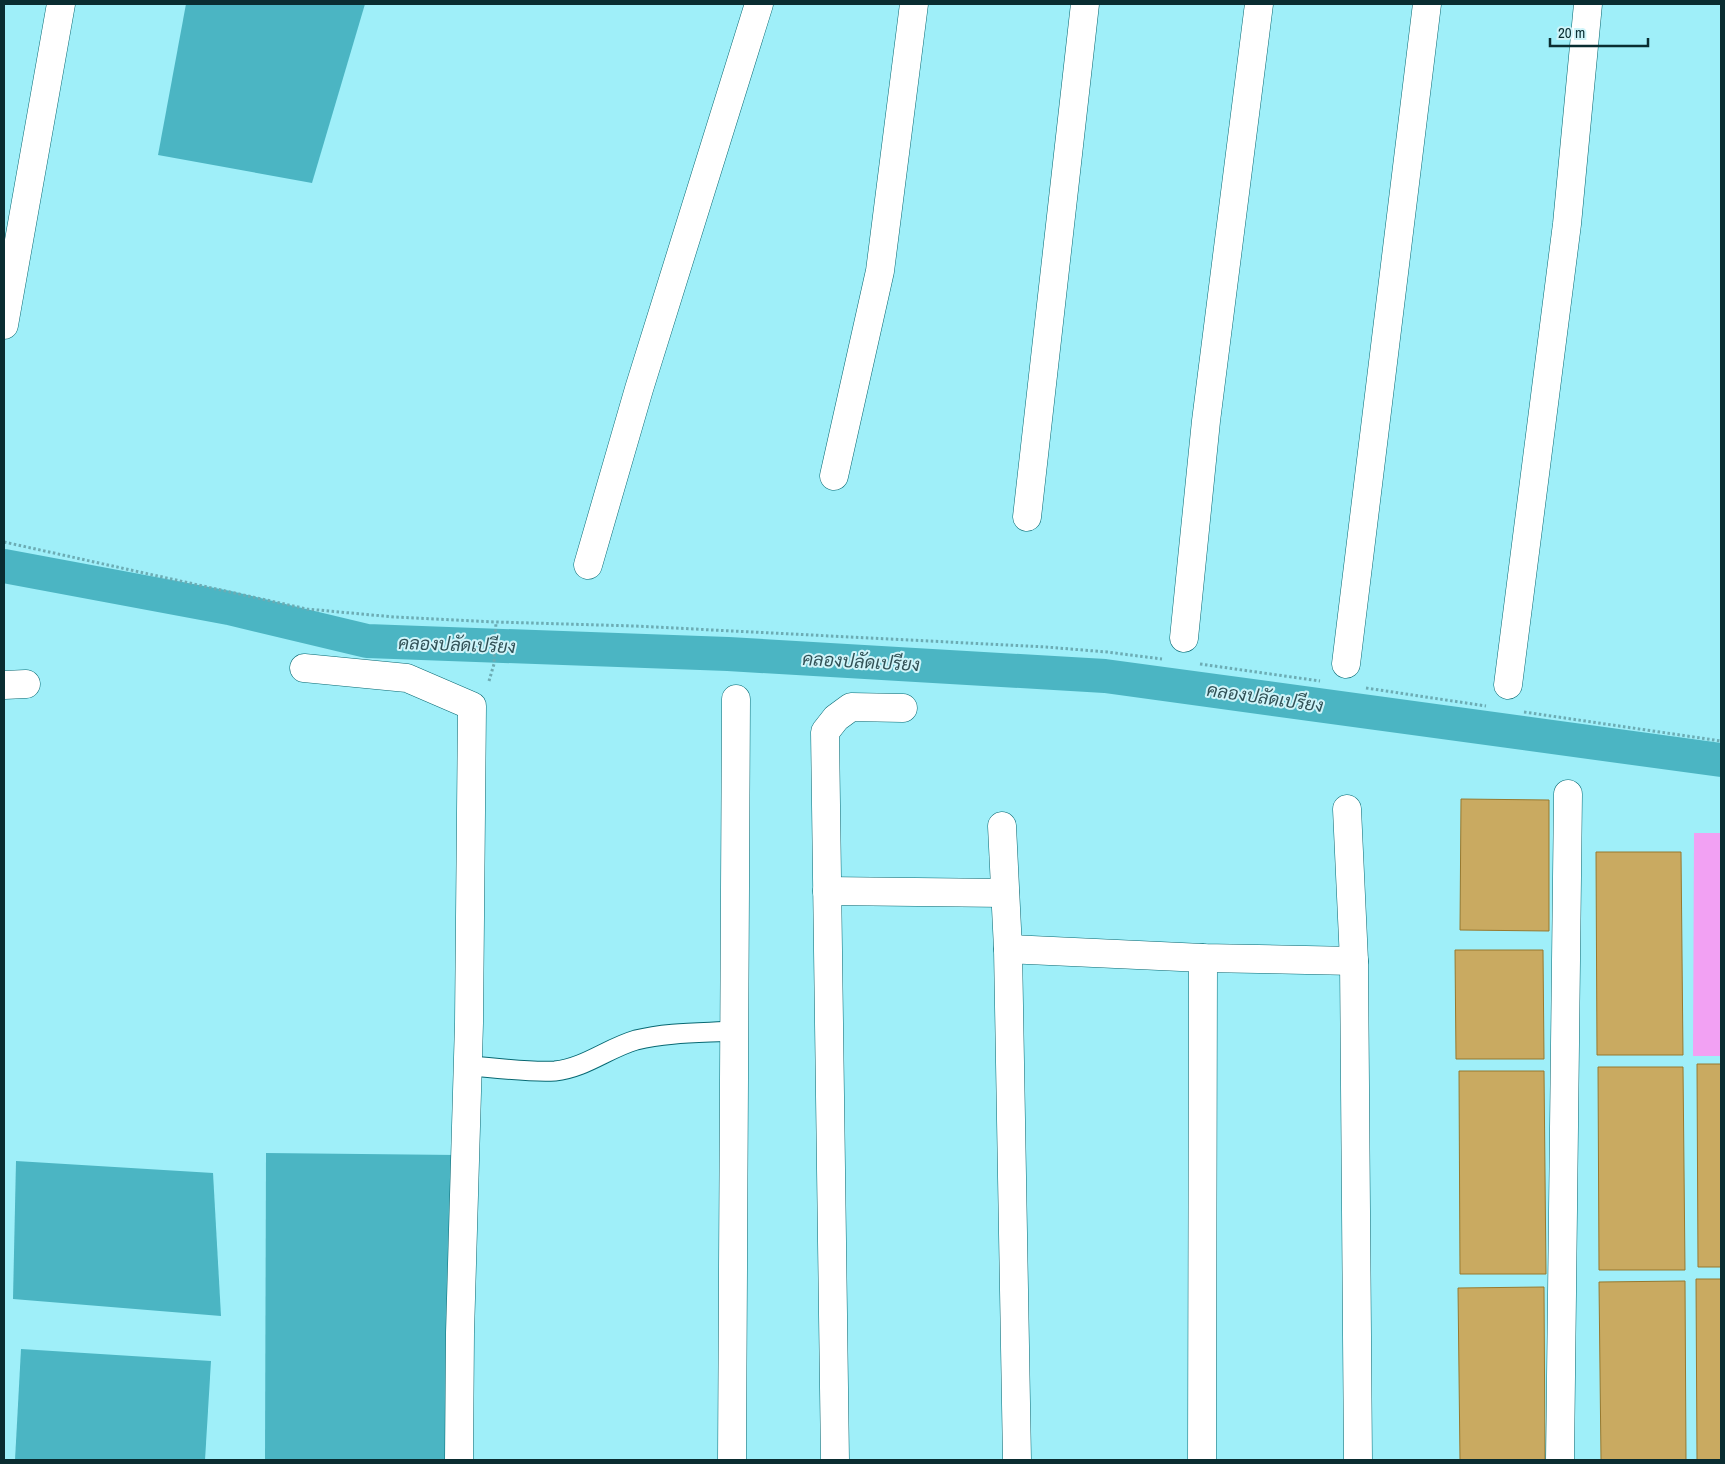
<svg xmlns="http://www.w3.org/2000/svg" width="1725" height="1464" viewBox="0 0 1725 1464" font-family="'Archivo Narrow',Sarabun,sans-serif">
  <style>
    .green { fill: #f2a1f3 }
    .water { fill: #4bb5c3 }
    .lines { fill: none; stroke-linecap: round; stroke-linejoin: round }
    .canal { stroke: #4bb5c3; stroke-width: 34 }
    .building { fill: #c9aa61; stroke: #97792f }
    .lane-casing { stroke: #076872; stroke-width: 21 }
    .street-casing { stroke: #076872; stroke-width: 29 }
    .path { stroke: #6cacb4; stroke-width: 3; stroke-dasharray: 2.5 2.5; stroke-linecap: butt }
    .lane { stroke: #fff; stroke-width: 19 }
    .street { stroke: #fff; stroke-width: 28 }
    .labels { text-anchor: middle; stroke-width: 4; stroke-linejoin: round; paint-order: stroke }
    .water-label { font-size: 18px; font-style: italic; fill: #315156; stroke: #cff4f9 }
  </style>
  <rect width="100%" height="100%" fill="#9feff9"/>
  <path class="green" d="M1694 833H1721V1056H1693Z"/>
  <g class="water">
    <path d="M186 4H365L312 183 158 155Z"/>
    <path d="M266 1153 457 1155 456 1460H265Z"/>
    <path d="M16 1161 213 1173 221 1316 13 1299Z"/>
    <path d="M21 1349 211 1361 205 1460H15Z"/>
  </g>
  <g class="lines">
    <path class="canal" d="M4 566 229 608 367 641 728 654 1105 676 1721 760"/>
  </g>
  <g class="building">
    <path d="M1461 799 1549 800V931L1460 930Z"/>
    <path d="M1596 852H1681L1683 1055H1597Z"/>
    <path d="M1455 950H1543L1544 1059H1456Z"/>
    <path d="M1697 1064H1721V1267H1698Z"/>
    <path d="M1598 1067H1683L1685 1270H1599Z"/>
    <path d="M1459 1071H1544L1546 1274H1460Z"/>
    <path d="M1696 1279H1721V1460H1697Z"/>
    <path d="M1685 1281 1686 1460H1601L1599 1282Z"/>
    <path d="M1544 1287 1545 1460H1460L1458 1288Z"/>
  </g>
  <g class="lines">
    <g class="lane-casing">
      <path id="lane" d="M467 1066C493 1067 529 1073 555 1071 585 1068 608 1048 636 1040 668 1032 702 1033 735 1031"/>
    </g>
    <g class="street-casing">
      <g id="street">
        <path d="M4 325 61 4"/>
        <path d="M834 476 880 271 914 4"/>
        <path d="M1027 517 1085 4"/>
        <path d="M588 565 639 389 759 4"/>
        <path d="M1184 638 1206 421 1259 4"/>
        <path d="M1346 664 1427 4"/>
        <path d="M304 668 407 678 472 706 469 1023 460 1333 459 1460"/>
        <path d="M4 685 26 684"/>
        <path d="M1508 685 1567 224 1588 4"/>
        <path d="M1347 809 1354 961 1358 1460"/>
        <path d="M1002 826 1008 949 1017 1460"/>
        <path d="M827 891 1005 893"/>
        <path d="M1008 949 1203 958 1354 961"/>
        <path d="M732 1460 736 699"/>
        <path d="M835 1460 825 732 836 718 851 707 903 708"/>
        <path d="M1202 1460 1203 958"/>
        <path d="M1560 1460 1568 794"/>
      </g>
    </g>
    <g class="path">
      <path d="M4 542 307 609 394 617 496 622 635 626 1046 647 1107 652 1162 659"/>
      <path d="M1200 664 1320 681"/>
      <path d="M489 681 494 664 496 622"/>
      <path d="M1366 688 1486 706"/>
      <path d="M1524 712 1721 741"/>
    </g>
    <use href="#lane" class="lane"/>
    <use href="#street" class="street"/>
  </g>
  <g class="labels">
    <g class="water-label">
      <text transform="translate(457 645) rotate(2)" y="6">คลองปลัดเปรียง</text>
      <text transform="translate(861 662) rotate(3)" y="6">คลองปลัดเปรียง</text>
      <text transform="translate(1265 698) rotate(8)" y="6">คลองปลัดเปรียง</text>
    </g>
  </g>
  <rect width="1725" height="1464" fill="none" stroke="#0a2d31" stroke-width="10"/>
  <path d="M1550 38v8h98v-8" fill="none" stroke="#0a2d31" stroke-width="2.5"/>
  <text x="1558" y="38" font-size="15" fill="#0a2d31" stroke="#cff4f9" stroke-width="4" paint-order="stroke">20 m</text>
</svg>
